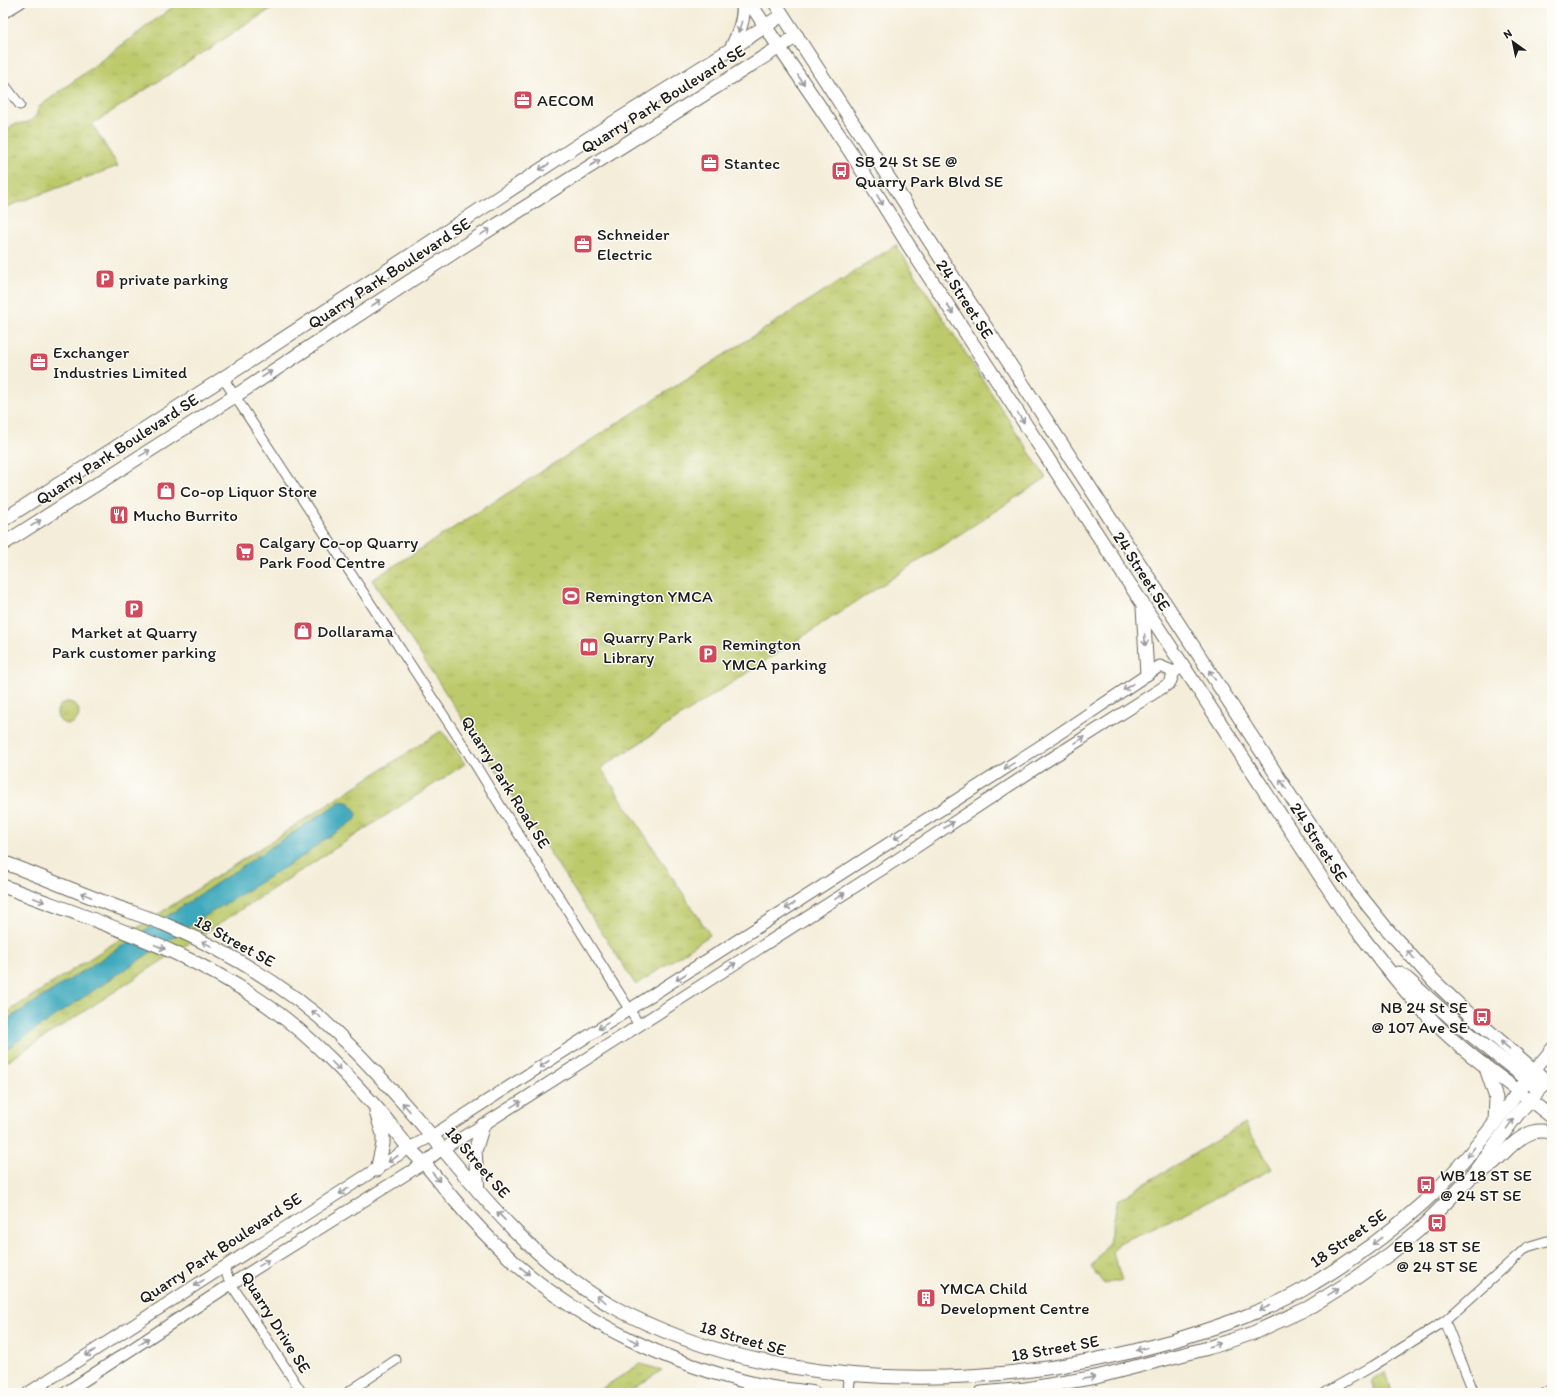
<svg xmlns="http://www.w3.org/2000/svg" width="1555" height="1396" viewBox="0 0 1555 1396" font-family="Itim,sans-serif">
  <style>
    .grass { fill: url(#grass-tufts); stroke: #6c7344 }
    .water { fill: #3da9bc; stroke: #2c626c }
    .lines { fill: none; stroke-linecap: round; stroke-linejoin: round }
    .minor-casing { stroke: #68655e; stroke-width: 11 }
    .tertiary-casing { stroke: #68655e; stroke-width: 13 }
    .secondary-casing { stroke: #68655e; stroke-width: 15 }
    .minor { stroke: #fff; stroke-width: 9 }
    .tertiary { stroke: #fff; stroke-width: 11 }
    .secondary { stroke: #fff; stroke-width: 13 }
    .oneway { stroke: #999 }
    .labels { text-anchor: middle; stroke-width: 3; stroke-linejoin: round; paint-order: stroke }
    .street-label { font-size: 17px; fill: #1c1c1c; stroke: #fdfcf7 }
    .poi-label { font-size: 17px; fill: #1c1c1c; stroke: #fdfcf7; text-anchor: start }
  </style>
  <defs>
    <pattern id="grass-tufts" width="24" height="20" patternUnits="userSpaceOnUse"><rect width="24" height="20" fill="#bdca6c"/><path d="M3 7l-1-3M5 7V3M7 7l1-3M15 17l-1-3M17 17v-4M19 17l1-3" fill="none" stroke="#a2ad5d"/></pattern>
  </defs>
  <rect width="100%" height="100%" fill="#fdfcf7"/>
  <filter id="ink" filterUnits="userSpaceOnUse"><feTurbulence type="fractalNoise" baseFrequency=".025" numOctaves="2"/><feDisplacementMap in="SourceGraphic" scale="8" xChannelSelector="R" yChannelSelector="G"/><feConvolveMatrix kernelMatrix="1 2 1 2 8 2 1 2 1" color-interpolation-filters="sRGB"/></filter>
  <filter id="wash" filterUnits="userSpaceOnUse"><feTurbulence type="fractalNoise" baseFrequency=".012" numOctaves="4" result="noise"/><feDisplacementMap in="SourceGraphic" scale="16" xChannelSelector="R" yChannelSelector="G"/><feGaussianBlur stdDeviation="0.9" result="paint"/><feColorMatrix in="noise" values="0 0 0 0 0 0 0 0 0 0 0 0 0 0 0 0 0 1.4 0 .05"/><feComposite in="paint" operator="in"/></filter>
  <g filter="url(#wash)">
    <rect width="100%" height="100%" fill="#f4edd9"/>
    <g class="grass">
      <path d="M178 3H280L92 124 118 166 3 208V136L12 125 29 122 36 116 39 107Z"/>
      <path d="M896 245 1046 478 601 768 710 935 636 985 372 580Z"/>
      <circle cx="68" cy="713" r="11"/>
      <path d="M441 731 446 736 465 764 3 1064V1015Z"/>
      <path d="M1245 1123 1272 1169 1164 1224 1118 1243 1112 1252 1122 1280 1104 1284 1091 1267 1109 1242 1118 1200Z"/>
      <path d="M640 1364 662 1370 627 1393H595Z"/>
      <path d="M1386 1371 1392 1393H1375L1371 1380Z"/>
    </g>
    <path class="water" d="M341 801 350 803 357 814 355 820 318 844 308 853 202 918 3 1051V1022L122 946Z"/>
  </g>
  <g filter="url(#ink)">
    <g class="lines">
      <g class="minor-casing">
        <g id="minor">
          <path d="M3 14 21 3"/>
          <path d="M3 83 20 105"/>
          <path d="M223 378 467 751 503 810 558 895 639 1025"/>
          <path d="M223 1267 231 1284 302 1393"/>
          <path d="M1445 1321 1474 1393"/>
          <path d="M347 1393 396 1360"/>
          <path d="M1325 1393 1373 1366 1445 1321 1527 1247 1547 1241"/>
          <path d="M1545 1393 1552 1389"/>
        </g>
      </g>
      <g class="tertiary-casing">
        <g id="tertiary">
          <path d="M1534 1070 1552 1048"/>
          <path d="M28 1393 409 1148 432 1136 1042 745 1160 666 1174 672"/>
          <path d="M65 1393 231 1284 424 1163 442 1149 483 1125 624 1035 898 859 1047 761 1170 683 1174 672 1179 669"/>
          <path d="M848 1393 849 1378"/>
        </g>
      </g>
      <g class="secondary-casing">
        <g id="secondary">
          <path d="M750 3 779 47 850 151 909 246 1347 917C1375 953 1403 991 1436 1024 1471 1059 1514 1086 1552 1117"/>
          <path d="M775 3 1297 806 1354 888 1386 928 1432 979 1460 1006 1552 1086"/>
          <path d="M731 49C738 35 745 19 743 3"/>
          <path d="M3 520 248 362 589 138 731 49 782 15"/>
          <path d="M3 544 235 396 462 247 797 36"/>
          <path d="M1143 607 1147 674"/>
          <path d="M3 862C37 875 70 889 104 902 124 910 144 916 164 924 212 944 256 969 298 1000 307 1008 317 1014 326 1023 364 1057 398 1096 431 1135 459 1168 485 1201 515 1231 543 1259 574 1284 608 1304 774 1396 991 1393 1172 1341 1220 1326 1271 1310 1314 1283 1353 1260 1390 1233 1424 1202 1466 1163 1501 1116 1534 1070"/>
          <path d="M3 886C97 922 198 952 279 1014 314 1040 345 1073 375 1106 387 1119 397 1134 409 1148 413 1153 418 1157 423 1162 433 1173 442 1185 451 1196 471 1220 493 1243 516 1264 584 1324 671 1365 760 1385 778 1389 796 1390 814 1393"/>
          <path d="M1398 973 1405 977 1461 1027 1534 1085"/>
          <path d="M1485 1065 1496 1098 1495 1122"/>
          <path d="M376 1112 383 1134V1144L377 1170"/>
          <path d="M1473 1176C1497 1167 1509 1140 1533 1132 1539 1130 1546 1131 1552 1132"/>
          <path d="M478 1191 475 1151 483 1125"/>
          <path d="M981 1393 1026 1389 1096 1377 1150 1363 1208 1348 1253 1333 1308 1308 1356 1278 1391 1253 1419 1230 1470 1178 1520 1111 1547 1082"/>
        </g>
      </g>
      <use href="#minor" class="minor"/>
      <use href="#tertiary" class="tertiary"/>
      <use href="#secondary" class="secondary"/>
    </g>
    <defs><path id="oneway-shaft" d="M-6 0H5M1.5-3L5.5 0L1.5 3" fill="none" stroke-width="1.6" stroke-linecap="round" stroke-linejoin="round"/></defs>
    <g class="oneway">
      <use href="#oneway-shaft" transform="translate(740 27) rotate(107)"/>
      <use href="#oneway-shaft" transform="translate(801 80) rotate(56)"/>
      <use href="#oneway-shaft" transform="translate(595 163) rotate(-32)"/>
      <use href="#oneway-shaft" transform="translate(544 167) rotate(147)"/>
      <use href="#oneway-shaft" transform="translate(880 200) rotate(58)"/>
      <use href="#oneway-shaft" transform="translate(485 232) rotate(-32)"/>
      <use href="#oneway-shaft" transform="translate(376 303) rotate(-33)"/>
      <use href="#oneway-shaft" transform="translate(950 309) rotate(57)"/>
      <use href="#oneway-shaft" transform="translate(267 374) rotate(-33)"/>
      <use href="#oneway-shaft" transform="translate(1021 418) rotate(57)"/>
      <use href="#oneway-shaft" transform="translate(145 453) rotate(-32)"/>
      <use href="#oneway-shaft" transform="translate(36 523) rotate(-33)"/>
      <use href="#oneway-shaft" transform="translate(1145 640) rotate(86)"/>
      <use href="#oneway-shaft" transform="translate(1212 675) rotate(-123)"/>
      <use href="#oneway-shaft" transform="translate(1128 687) rotate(146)"/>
      <use href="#oneway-shaft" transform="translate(1080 740) rotate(-32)"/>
      <use href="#oneway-shaft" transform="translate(1009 766) rotate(148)"/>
      <use href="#oneway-shaft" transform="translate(1283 784) rotate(-123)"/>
      <use href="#oneway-shaft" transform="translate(949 825) rotate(-33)"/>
      <use href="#oneway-shaft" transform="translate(899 836) rotate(148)"/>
      <use href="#oneway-shaft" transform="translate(86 895) rotate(-158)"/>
      <use href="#oneway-shaft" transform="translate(840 896) rotate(-33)"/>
      <use href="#oneway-shaft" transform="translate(39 900) rotate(21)"/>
      <use href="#oneway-shaft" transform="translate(790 906) rotate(147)"/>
      <use href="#oneway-shaft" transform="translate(207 944) rotate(-152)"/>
      <use href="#oneway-shaft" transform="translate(160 947) rotate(23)"/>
      <use href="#oneway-shaft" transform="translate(1411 955) rotate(-132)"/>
      <use href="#oneway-shaft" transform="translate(731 966) rotate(-33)"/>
      <use href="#oneway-shaft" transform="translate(681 977) rotate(147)"/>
      <use href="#oneway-shaft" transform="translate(316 1014) rotate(-143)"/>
      <use href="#oneway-shaft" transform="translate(603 1026) rotate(148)"/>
      <use href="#oneway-shaft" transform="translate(1505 1045) rotate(-139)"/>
      <use href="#oneway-shaft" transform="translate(544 1064) rotate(147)"/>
      <use href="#oneway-shaft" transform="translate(336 1066) rotate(46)"/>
      <use href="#oneway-shaft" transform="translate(516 1104) rotate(-32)"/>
      <use href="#oneway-shaft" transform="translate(406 1107) rotate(-131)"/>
      <use href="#oneway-shaft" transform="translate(1510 1124) rotate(-53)"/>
      <use href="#oneway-shaft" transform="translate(1471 1152) rotate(128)"/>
      <use href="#oneway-shaft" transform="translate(393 1159) rotate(147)"/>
      <use href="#oneway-shaft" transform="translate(436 1177) rotate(50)"/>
      <use href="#oneway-shaft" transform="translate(344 1191) rotate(147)"/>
      <use href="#oneway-shaft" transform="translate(501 1216) rotate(-133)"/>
      <use href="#oneway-shaft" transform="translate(1377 1241) rotate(144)"/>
      <use href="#oneway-shaft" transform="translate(264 1263) rotate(-32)"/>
      <use href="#oneway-shaft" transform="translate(525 1271) rotate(40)"/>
      <use href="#oneway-shaft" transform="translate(199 1283) rotate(147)"/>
      <use href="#oneway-shaft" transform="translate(1333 1292) rotate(-32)"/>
      <use href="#oneway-shaft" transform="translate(601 1299) rotate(-146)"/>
      <use href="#oneway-shaft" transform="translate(1265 1308) rotate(155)"/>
      <use href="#oneway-shaft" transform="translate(144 1341) rotate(-33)"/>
      <use href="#oneway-shaft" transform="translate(634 1341) rotate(27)"/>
      <use href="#oneway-shaft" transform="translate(1215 1345) rotate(-18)"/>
      <use href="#oneway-shaft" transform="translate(1142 1349) rotate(165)"/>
      <use href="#oneway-shaft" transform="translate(90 1353) rotate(147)"/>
      <use href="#oneway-shaft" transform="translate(1089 1378) rotate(-10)"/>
    </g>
  </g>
  <defs>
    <g id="office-square" transform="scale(1)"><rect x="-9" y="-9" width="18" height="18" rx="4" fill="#d1495b" stroke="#fdfcf7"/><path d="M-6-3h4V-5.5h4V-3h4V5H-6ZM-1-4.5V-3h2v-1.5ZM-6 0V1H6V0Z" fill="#fff"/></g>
    <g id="bus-square" transform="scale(1)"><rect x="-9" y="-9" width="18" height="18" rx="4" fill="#d1495b" stroke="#fdfcf7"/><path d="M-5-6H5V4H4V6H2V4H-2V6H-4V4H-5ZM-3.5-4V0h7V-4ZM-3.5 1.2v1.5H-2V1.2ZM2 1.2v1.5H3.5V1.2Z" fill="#fff"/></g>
    <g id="parking-square" transform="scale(1)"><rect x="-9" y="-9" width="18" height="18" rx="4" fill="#d1495b" stroke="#fdfcf7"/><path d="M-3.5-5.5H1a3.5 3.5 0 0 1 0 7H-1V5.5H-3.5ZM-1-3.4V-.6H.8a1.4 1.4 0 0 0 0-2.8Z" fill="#fff"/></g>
    <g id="shop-square" transform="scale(1)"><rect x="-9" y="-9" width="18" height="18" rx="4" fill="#d1495b" stroke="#fdfcf7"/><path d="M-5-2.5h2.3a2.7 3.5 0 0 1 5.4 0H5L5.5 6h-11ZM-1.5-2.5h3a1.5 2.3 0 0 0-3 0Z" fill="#fff"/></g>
    <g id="restaurant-square" transform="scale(1)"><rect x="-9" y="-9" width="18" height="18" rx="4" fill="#d1495b" stroke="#fdfcf7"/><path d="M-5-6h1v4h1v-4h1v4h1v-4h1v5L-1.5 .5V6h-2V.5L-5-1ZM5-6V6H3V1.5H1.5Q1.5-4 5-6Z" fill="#fff"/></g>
    <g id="supermarket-square" transform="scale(1)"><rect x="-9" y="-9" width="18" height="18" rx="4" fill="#d1495b" stroke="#fdfcf7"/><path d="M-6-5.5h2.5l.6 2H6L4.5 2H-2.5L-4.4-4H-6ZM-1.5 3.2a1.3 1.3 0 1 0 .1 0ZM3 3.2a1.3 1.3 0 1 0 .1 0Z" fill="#fff"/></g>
    <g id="stadium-square" transform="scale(1)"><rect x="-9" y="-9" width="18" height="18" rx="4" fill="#d1495b" stroke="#fdfcf7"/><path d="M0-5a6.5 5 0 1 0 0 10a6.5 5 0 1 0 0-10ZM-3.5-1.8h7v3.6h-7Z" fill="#fff"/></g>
    <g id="library-square" transform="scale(1)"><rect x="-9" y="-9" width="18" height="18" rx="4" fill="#d1495b" stroke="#fdfcf7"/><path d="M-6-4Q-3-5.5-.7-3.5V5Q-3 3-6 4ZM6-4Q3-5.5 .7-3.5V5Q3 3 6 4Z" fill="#fff"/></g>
    <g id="building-square" transform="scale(1)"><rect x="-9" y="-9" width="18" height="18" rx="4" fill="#d1495b" stroke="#fdfcf7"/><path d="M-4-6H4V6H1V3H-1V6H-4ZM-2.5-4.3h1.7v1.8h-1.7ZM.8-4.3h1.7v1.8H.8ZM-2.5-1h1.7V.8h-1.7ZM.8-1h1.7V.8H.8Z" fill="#fff"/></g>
  </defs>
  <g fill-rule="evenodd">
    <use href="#office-square" x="523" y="100"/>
    <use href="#office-square" x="710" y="163"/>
    <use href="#bus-square" x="841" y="171"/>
    <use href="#office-square" x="583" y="244"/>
    <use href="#parking-square" x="105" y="279"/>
    <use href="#office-square" x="39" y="362"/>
    <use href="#shop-square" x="166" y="491"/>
    <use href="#restaurant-square" x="119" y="515"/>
    <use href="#supermarket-square" x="245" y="552"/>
    <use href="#stadium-square" x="571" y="596"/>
    <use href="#parking-square" x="134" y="609"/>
    <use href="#shop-square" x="303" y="631"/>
    <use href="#library-square" x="589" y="647"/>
    <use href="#parking-square" x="708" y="654"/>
    <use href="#bus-square" x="1482" y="1017"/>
    <use href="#bus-square" x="1426" y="1185"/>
    <use href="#bus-square" x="1437" y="1223"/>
    <use href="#building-square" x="926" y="1298"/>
  </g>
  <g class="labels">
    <g class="street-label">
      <text transform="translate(663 99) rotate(-32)" y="6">Quarry Park Boulevard SE</text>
      <text transform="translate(389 273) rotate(-33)" y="6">Quarry Park Boulevard SE</text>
      <text transform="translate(965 299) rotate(57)" y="6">24 Street SE</text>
      <text transform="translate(117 449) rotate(-33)" y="6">Quarry Park Boulevard SE</text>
      <text transform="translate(1142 571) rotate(57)" y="6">24 Street SE</text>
      <text transform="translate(506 782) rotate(58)" y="6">Quarry Park Road SE</text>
      <text transform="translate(1319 842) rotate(57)" y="6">24 Street SE</text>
      <text transform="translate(235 941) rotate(29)" y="6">18 Street SE</text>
      <text transform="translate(478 1162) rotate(49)" y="6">18 Street SE</text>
      <text transform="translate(1348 1238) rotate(-35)" y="6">18 Street SE</text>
      <text transform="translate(220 1248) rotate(-33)" y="6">Quarry Park Boulevard SE</text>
      <text transform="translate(276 1322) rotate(58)" y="6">Quarry Drive SE</text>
      <text transform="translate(743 1338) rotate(16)" y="6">18 Street SE</text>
      <text transform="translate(1055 1348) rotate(-10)" y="6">18 Street SE</text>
    </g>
    <g class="poi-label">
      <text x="537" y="106">AECOM</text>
      <text x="855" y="167">SB 24 St SE @<tspan x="855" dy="20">Quarry Park Blvd SE</tspan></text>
      <text x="724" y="169">Stantec</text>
      <text x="597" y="240">Schneider<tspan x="597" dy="20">Electric</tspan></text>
      <text x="119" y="285">private parking</text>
      <text x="53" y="358">Exchanger<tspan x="53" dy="20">Industries Limited</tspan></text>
      <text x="180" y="497">Co-op Liquor Store</text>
      <text x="133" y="521">Mucho Burrito</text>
      <text x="259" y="548">Calgary Co-op Quarry<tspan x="259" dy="20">Park Food Centre</tspan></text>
      <text x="585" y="602">Remington YMCA</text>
      <text x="317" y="637">Dollarama</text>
      <text x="134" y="638" text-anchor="middle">Market at Quarry<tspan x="134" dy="20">Park customer parking</tspan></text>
      <text x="603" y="643">Quarry Park<tspan x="603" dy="20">Library</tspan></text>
      <text x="722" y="650">Remington<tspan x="722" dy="20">YMCA parking</tspan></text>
      <text x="1468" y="1013" text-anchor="end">NB 24 St SE<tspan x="1468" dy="20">@ 107 Ave SE</tspan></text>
      <text x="1440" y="1181">WB 18 ST SE<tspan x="1440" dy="20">@ 24 ST SE</tspan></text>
      <text x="1437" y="1252" text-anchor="middle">EB 18 ST SE<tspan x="1437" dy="20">@ 24 ST SE</tspan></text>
      <text x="940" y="1294">YMCA Child<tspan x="940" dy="20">Development Centre</tspan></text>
    </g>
  </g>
  <rect width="1555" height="1396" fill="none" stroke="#fdfcf7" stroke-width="16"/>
  <g transform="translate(1513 42) rotate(327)" stroke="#fdfcf7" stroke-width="3" paint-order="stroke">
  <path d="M0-3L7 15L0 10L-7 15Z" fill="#1c1c1c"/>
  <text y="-6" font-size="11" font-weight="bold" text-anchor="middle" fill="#1c1c1c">N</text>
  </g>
</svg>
